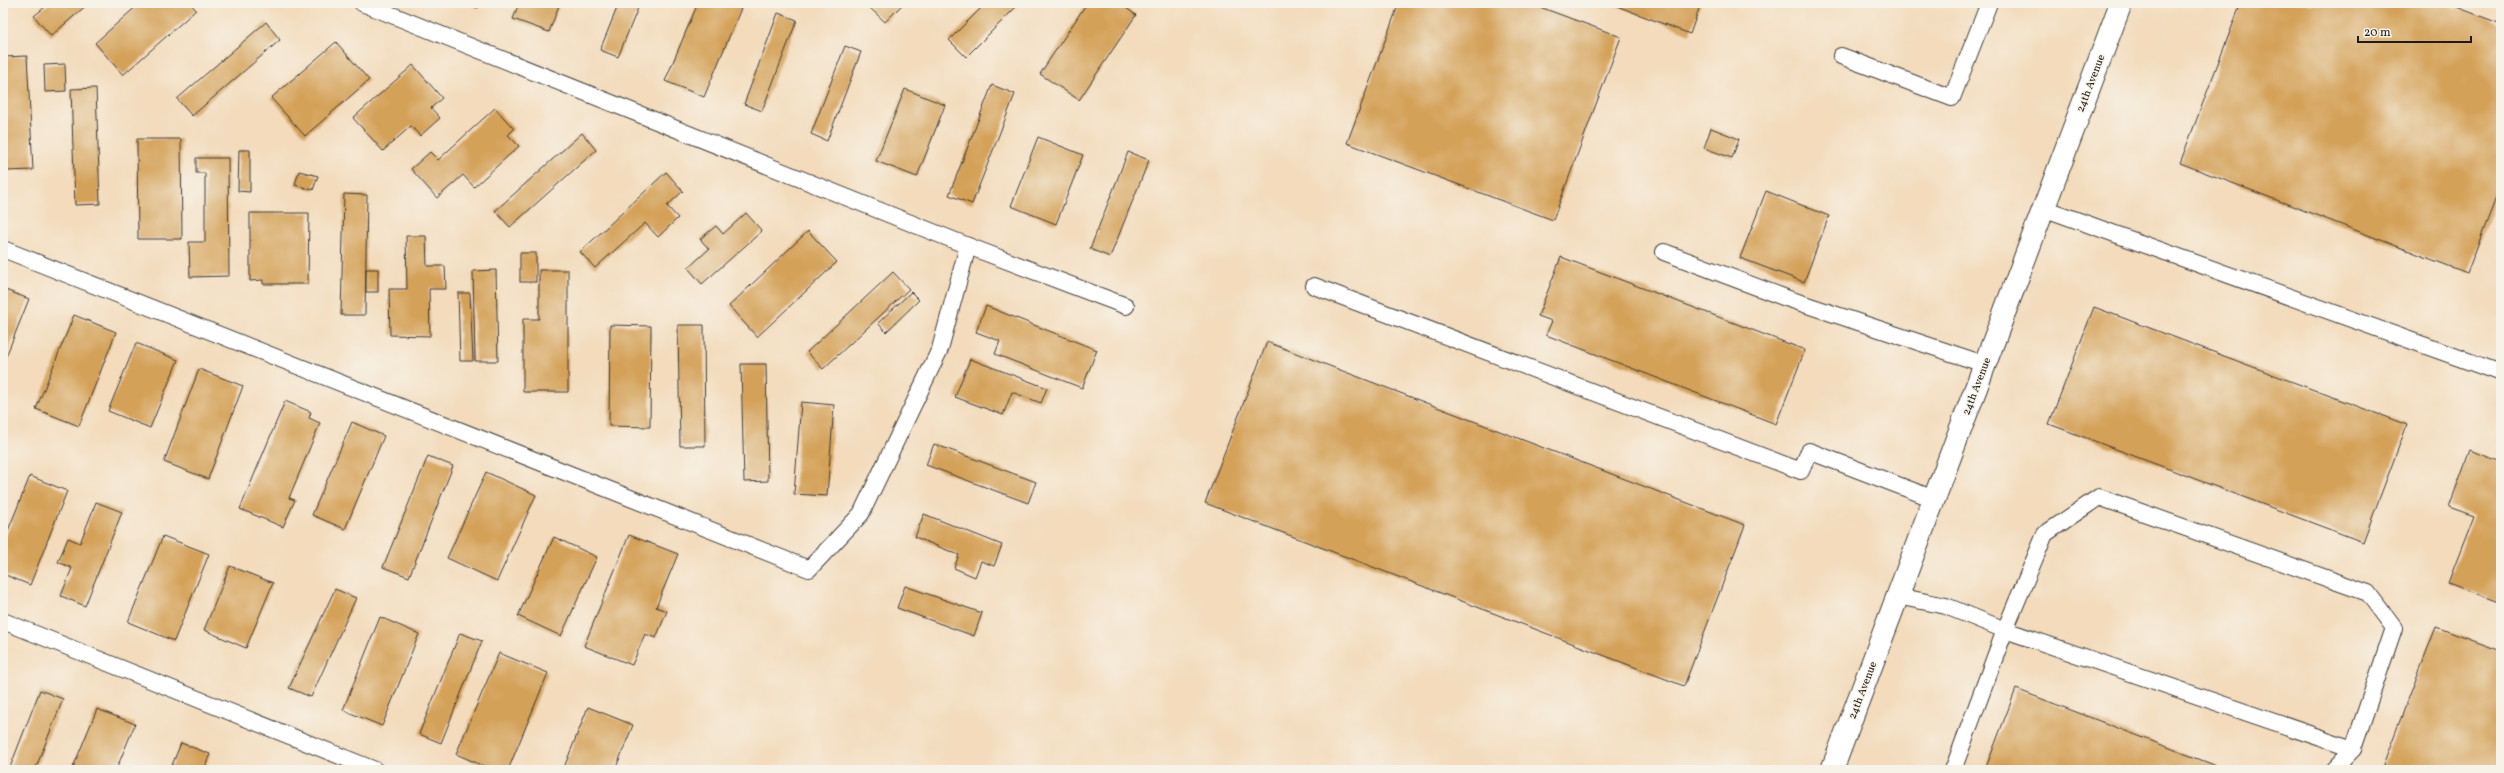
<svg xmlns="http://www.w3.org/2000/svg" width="2504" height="773" viewBox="0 0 2504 773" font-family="Vollkorn,serif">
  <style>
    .building { fill: #d4a158 }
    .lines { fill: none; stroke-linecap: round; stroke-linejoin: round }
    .service-casing { stroke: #3c3934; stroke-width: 18 }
    .minor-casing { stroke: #3c3934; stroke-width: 24 }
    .service { stroke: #fff; stroke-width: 16 }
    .minor { stroke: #fff; stroke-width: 22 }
    .labels { text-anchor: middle; stroke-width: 3; stroke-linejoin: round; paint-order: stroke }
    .street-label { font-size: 11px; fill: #1c1c1c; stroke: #f7f3e8 }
  </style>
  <rect width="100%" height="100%" fill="#f7f3e8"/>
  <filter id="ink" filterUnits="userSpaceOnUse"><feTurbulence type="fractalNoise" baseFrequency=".025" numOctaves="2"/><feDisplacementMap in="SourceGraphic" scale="8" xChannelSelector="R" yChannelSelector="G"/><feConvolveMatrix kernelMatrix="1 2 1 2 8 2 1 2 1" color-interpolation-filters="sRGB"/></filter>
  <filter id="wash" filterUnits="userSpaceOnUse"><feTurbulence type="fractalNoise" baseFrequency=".012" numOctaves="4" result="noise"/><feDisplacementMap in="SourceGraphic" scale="16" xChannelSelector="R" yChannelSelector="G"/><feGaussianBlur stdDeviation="0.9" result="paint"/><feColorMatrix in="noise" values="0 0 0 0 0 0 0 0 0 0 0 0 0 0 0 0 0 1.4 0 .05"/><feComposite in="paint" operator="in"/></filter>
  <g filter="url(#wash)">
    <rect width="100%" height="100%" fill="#f3dbbc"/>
    <g id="blocks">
      <g class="building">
        <path d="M50 3H89L51 36 34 16Z"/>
        <path d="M140 3H190L196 10 123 75 95 43Z"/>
        <path d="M466 3H480L478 8Z"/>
        <path d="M519 3H560L549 32 513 19Z"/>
        <path d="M619 3H640L618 57 600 50Z"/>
        <path d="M698 3H734L742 6 704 97 665 81Z"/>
        <path d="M873 3H904L885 22 869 7Z"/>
        <path d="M986 3H1020L966 57 949 40Z"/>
        <path d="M1087 3H1119L1136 15 1079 100 1040 74Z"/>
        <path d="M1399 3H1529L1621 37 1553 220 1347 143Z"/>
        <path d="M1609 3H1701L1690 34Z"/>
        <path d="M2241 3H2446L2501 24V185L2467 273 2180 163Z"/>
        <path d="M778 13 797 20 762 111 744 104Z"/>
        <path d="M266 22 280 40 192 116 177 99Z"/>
        <path d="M336 42 369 80 305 136 271 98Z"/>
        <path d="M845 46 861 52 827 141 811 134Z"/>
        <path d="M27 56 33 170 5 171 3 57Z"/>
        <path d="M65 64 66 91 45 92 44 65Z"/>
        <path d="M413 65 442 98 431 108 440 118 420 136 411 126 383 151 353 118Z"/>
        <path d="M992 85 1015 94 972 204 949 195Z"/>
        <path d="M96 88 100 204 75 205 71 89Z"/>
        <path d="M905 89 945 105 917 177 876 161Z"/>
        <path d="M495 108 514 129 508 135 519 146 474 187 463 175 437 198 411 169 430 152 438 160Z"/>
        <path d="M1711 128 1739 139 1732 158 1704 148Z"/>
        <path d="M582 133 596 150 510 227 495 211Z"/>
        <path d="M1038 137 1083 155 1056 224 1011 206Z"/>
        <path d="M137 139H181L182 239H138Z"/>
        <path d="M239 150H250V192L238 191Z"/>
        <path d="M1128 152 1149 160 1110 257 1090 249Z"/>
        <path d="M196 158H228L229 276 190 277 189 242H205V173H196Z"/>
        <path d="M299 171 318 176 313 190 295 185Z"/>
        <path d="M666 172 683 191 667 206 678 218 658 237 645 223 595 268 580 252Z"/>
        <path d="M1766 191 1829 216 1804 282 1740 258Z"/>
        <path d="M344 194 367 195 365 315H341Z"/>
        <path d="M250 213H309L308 284H263V280L250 281Z"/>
        <path d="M746 213 762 231 702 284 688 268 709 249 700 239 716 226 723 234Z"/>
        <path d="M808 231 837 262 757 337 729 306Z"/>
        <path d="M406 236H426L427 266H445L446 289H429L430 336 390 335 389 289H407Z"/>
        <rect x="520" y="253" width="16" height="29"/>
        <path d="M1561 257 1805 350 1776 424 1546 335 1552 321 1538 316Z"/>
        <rect x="366" y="269" width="12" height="23"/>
        <path d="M496 270 498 361H475L473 271Z"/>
        <path d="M539 270H568V392H523V319H539Z"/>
        <path d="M893 272 909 289 823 369 807 352Z"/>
        <path d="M3 289 29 299 3 364Z"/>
        <path d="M911 292 919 300 886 332 878 323Z"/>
        <path d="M458 293H470L473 361H460Z"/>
        <path d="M986 306 1097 350 1082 388 995 354 1000 341 976 332Z"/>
        <path d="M2094 307 2407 425 2363 542 2049 424Z"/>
        <path d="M74 315 116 332 79 426 36 409Z"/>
        <path d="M610 325 651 326 650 427 609 426Z"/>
        <path d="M678 325H704L705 446H680Z"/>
        <path d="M1267 342 1745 525 1684 686 1205 503Z"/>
        <path d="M136 343 178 360 150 428 108 411Z"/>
        <path d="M970 359 1047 388 1041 403 1012 392 1003 415 955 397Z"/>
        <path d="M741 364H766L768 481 744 482Z"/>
        <path d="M199 369 243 386 208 479 164 462Z"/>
        <path d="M285 401 311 412 309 418 320 423 289 498 295 500 283 527 240 509Z"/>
        <path d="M801 402 834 405 827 496 794 494Z"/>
        <path d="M352 422 384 436 345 529 312 515Z"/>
        <path d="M934 444 1036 482 1028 503 926 465Z"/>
        <path d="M2470 450 2501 462V603L2448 583 2474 516 2449 507Z"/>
        <path d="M428 456 453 466 409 577 383 567Z"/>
        <path d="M486 472 536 495 497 581 447 558Z"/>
        <path d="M30 476 67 491 30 585 3 574V543Z"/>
        <path d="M96 502 122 512 85 606 61 596 72 568 58 562 68 538 80 543Z"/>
        <path d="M924 514 1002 545 994 566 981 561 975 577 954 568 959 555 915 537Z"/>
        <path d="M629 535 678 554 656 607 667 611 656 638 645 634 632 665 584 646Z"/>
        <path d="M163 536 209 554 174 641 128 622Z"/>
        <path d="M554 537 597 557 561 636 518 616Z"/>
        <path d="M230 566 273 583 246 648 204 630Z"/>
        <path d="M905 586 982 613 974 636 897 608Z"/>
        <path d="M335 589 356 598 311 697 289 688Z"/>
        <path d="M380 617 419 634 382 726 343 710Z"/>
        <path d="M2436 627 2501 651V770H2381Z"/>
        <path d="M460 633 482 641 441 743 419 734Z"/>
        <path d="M499 653 548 673 508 770H493L456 754Z"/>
        <path d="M2016 689 2222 768 2223 770H1985Z"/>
        <path d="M40 690 63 699 35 770H9Z"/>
        <path d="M588 707 633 725 615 770H563Z"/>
        <path d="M97 709 135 724 116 770H72Z"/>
        <path d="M181 743 210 754 204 770H170Z"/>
      </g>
    </g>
  </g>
  <g filter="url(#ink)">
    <use href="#blocks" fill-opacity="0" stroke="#3c3934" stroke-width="1"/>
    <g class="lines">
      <g class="service-casing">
        <g id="service">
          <path d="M362 3 968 246 1126 306"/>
          <path d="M1841 56 1952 98 1989 3"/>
          <path d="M2043 208 2501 373"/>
          <path d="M3 249 809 569 861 514 940 349 968 246"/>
          <path d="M1664 252 1786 298 1984 364"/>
          <path d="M1314 286 1801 471 1809 451 1934 499"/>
          <path d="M1897 596 1946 606 2005 630 2045 534 2099 497 2368 593 2394 628 2353 749 2333 770"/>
          <path d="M3 621 375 770"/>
          <path d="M1953 770 2005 630 2353 749"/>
        </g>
      </g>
      <g class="minor-casing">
        <path id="minor" d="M1832 770 2121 3"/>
      </g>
      <use href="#service" class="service"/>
      <use href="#minor" class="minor"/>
    </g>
  </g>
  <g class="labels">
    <g class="street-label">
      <text transform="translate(2090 83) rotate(-69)" y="4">24th Avenue</text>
      <text transform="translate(1976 386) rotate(-69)" y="4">24th Avenue</text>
      <text transform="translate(1862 690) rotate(-69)" y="4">24th Avenue</text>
    </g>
  </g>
  <rect width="2504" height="773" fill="none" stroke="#f7f3e8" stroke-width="16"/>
  <path d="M2358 36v6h113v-6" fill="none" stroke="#1c1c1c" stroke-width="2"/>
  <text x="2364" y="36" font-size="12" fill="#1c1c1c" stroke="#f7f3e8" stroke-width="3" paint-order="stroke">20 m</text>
</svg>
